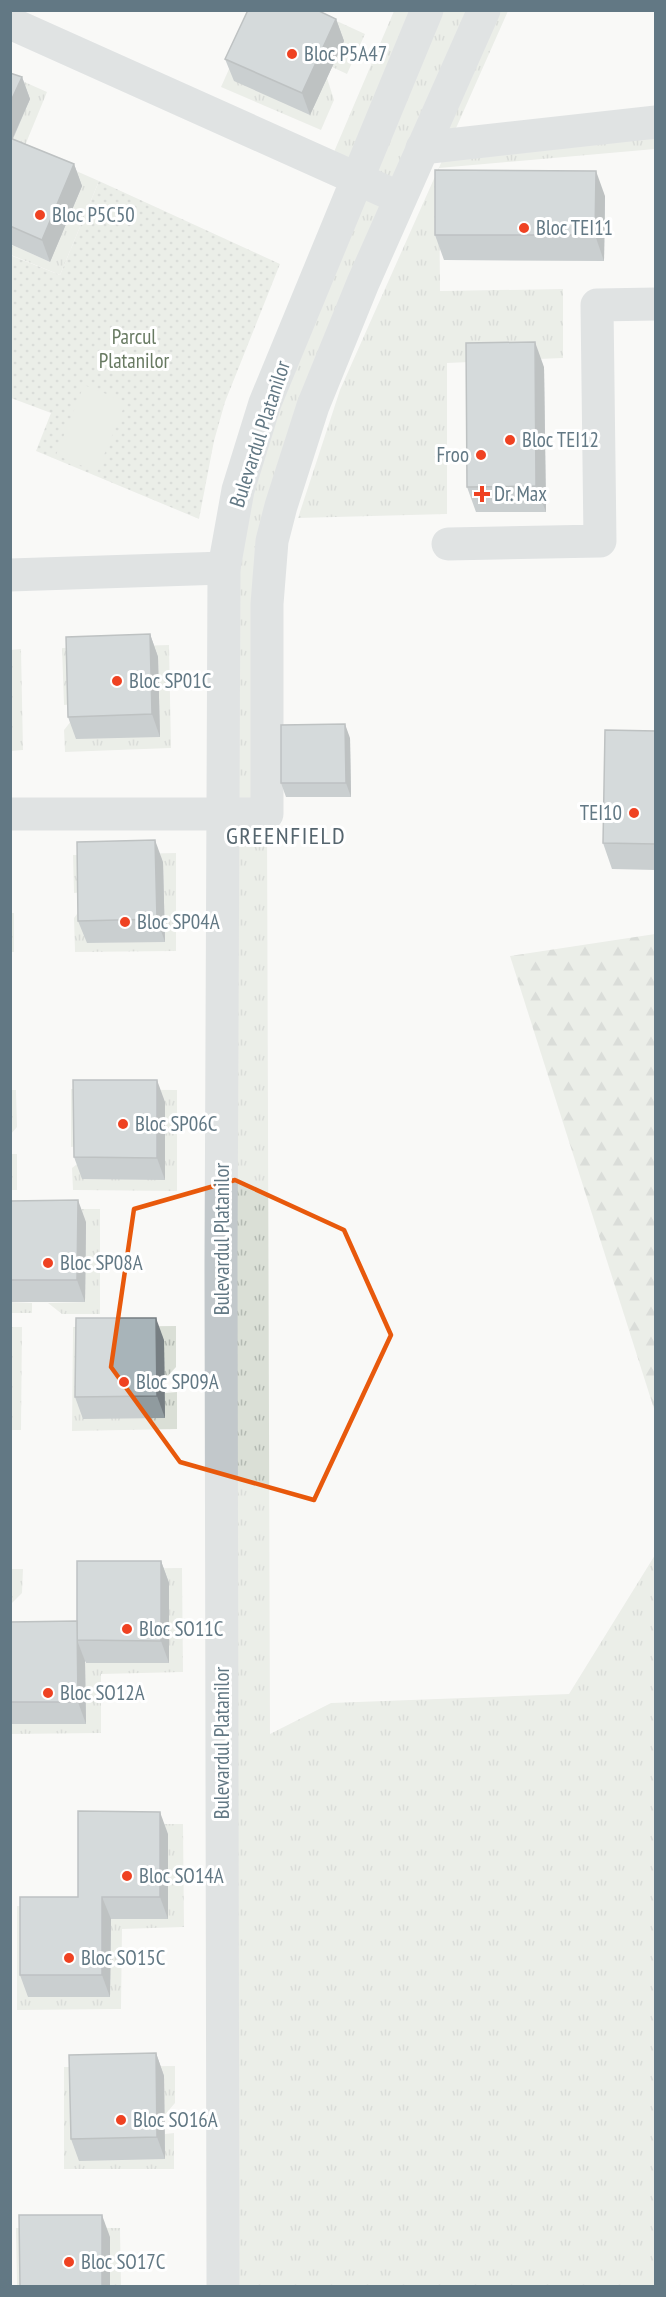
<svg xmlns="http://www.w3.org/2000/svg" width="666" height="2297" viewBox="0 0 666 2297" font-family="'PT Sans Narrow',sans-serif">
  <style>
    .grass { fill: url(#grass-tufts) }
    .forest { fill: url(#forest-firs) }
    .park { fill: url(#park-dots) }
    .pitch { fill: #dadfd6 }
    .lines { fill: none; stroke-linecap: round; stroke-linejoin: round }
    .minor { stroke: #c2c8cb; stroke-width: 33 }
    .wall { fill: #909b9f }
    .shaded-wall { fill: #767e82 }
    .building { fill: #a8b4b9; stroke: #767e82; stroke-width: 1.5 }
    .marked { fill: none; stroke: #e8590c; stroke-width: 4.5; stroke-linejoin: round }
    .poi-dot { fill: #ef4222; stroke: #fff; stroke-width: 2 }
    .labels { text-anchor: middle; stroke-width: 6; stroke-linejoin: round; paint-order: stroke }
    .poi-label { font-size: 21px; fill: #627884; stroke: #fff; text-anchor: start }
    .park-label { font-size: 21px; fill: #687a62; stroke: #fff }
    .street-label { font-size: 21px; fill: #627884; stroke: #fff }
    .quarter-label { font-size: 24px; letter-spacing: 1.5px; fill: #55656e; stroke: #fff }
  </style>
  <defs>
    <pattern id="grass-tufts" width="24" height="20" patternUnits="userSpaceOnUse" patternTransform="scale(1.5)"><rect width="24" height="20" fill="#dadfd6"/><path d="M3 7l-1-3M5 7V3M7 7l1-3M15 17l-1-3M17 17v-4M19 17l1-3" fill="none" stroke="#b4bab3"/></pattern>
    <pattern id="forest-firs" width="22" height="20" patternUnits="userSpaceOnUse" patternTransform="scale(1.5)"><rect width="22" height="20" fill="#dadfd6"/><path d="M5 1l3.5 6h-7zM16 11l3.5 6h-7z" fill="#b4bab3"/></pattern>
    <pattern id="park-dots" width="8" height="8" patternUnits="userSpaceOnUse" patternTransform="scale(1.5)"><rect width="8" height="8" fill="#dadfd6"/><path d="M2 2h.1M6 6h.1" fill="none" stroke="#b4bab3" stroke-width="1.8" stroke-linecap="round"/></pattern>
  </defs>
  <rect width="100%" height="100%" fill="#f9f9f7"/>
  <g class="grass">
    <path d="M315 11 365 34 347 74 332 67Z"/>
    <path d="M394 11H508L449 144 655 122V149L439 168 440 291 563 289V358L447 363V514L298 518 340 390 449 145 422 148 281 506 267 814 270 1734 331 1703 569 1694 655 1555V2286H223L224 568 356 178 328 166Z"/>
    <path d="M254 13 327 78 334 100 321 130 221 87Z"/>
    <path d="M11 76 47 92 24 148 11 156Z"/>
    <path d="M74 170 99 181 60 275 11 255 10 244 50 262Z"/>
    <path d="M169 645 171 748 65 752 64 730 75 716 160 736 158 657 75 704 64 705 62 648Z"/>
    <path d="M21 649 23 750 11 751 10 650Z"/>
    <path d="M176 853V951L75 952 74 918 86 902 87 943 165 941 163 862 85 892 74 893 73 855Z"/>
    <path d="M10 913H14V952H11Z"/>
    <path d="M71 1089 177 1090V1191L73 1190 72 1168 81 1161 165 1180 81 1146 71 1147Z"/>
    <path d="M11 1090H16L17 1127 11 1134Z"/>
    <path d="M10 1154H17V1190H11Z"/>
    <path d="M10 1209H100V1314H62L48 1303 85 1302Z"/>
    <path d="M11 1302 32 1303V1313H11Z"/>
    <path d="M176 1326V1367L165 1379 83 1418H165V1393L177 1392V1429L72 1431 73 1327Z"/>
    <path d="M11 1327H22L21 1430H11Z"/>
    <path d="M182 1568 183 1672 101 1674V1733L11 1734 10 1724H86L85 1663 169 1662 78 1569Z"/>
    <path d="M11 1569H23L22 1593 11 1604Z"/>
    <path d="M140 1824H183L184 1927 122 1929 121 2009 17 2010V1906L41 1907 109 1997 111 1919H167Z"/>
    <path d="M175 2066V2103L164 2116 165 2159V2134L174 2133V2169H64V2067Z"/>
    <path d="M16 2228H120L121 2286H110L109 2237 27 2286H17Z"/>
  </g>
  <path class="forest" d="M655 934H656L655 1412 510 956Z"/>
  <path class="park" d="M99 181 280 264 225 402 214 441 199 519 36 451 51 413 11 398 10 255 60 275Z"/>
  <path class="pitch" d="M84 385 126 402 97 472 56 455Z"/>
  <g class="lines">
    <g class="minor">
      <path d="M10 23 400 198"/>
      <path d="M422 148 656 122"/>
      <path d="M448 544 600 541 597 305 656 304"/>
      <path d="M10 575 224 568"/>
      <path d="M10 814H267V604L272 541 281 506 313 406 363 283 484 10"/>
      <path d="M223 2286 221 1263 224 568 238 490 265 403 427 10"/>
    </g>
  </g>
  <g class="wall">
    <path d="M336 19 344 41 310 115 234 81 225 59Z"/>
    <path d="M10 73 22 77 30 99 13 139 74 164 82 186 50 262 10 244Z"/>
    <path d="M605 196 604 261 444 260 435 235Z"/>
    <path d="M544 367 546 512H476L467 487Z"/>
    <path d="M150 634 158 657 160 737 76 739 68 717Z"/>
    <path d="M656 731V870L612 869 603 843Z"/>
    <path d="M350 738 351 797H286L281 783Z"/>
    <path d="M163 862 165 942 87 943 78 921Z"/>
    <path d="M165 1102V1180L82 1179 74 1157Z"/>
    <path d="M10 1201 86 1222 85 1302H10Z"/>
    <path d="M164 1340 165 1418 83 1419 75 1397Z"/>
    <path d="M161 1561 169 1583V1663H86L85 1661 86 1724H10V1622L77 1621Z"/>
    <path d="M168 1834V1919H111L110 1997H28L20 1975 78 1897Z"/>
    <path d="M156 2053 164 2076 165 2159 79 2161 71 2139Z"/>
  </g>
  <g class="shaded-wall">
    <path d="M336 19 344 41 310 115 302 93Z"/>
    <path d="M22 77 30 99 10 144V103Z"/>
    <path d="M74 164 82 186 50 262 42 240Z"/>
    <path d="M596 171 605 196 604 261 595 235Z"/>
    <path d="M535 342 544 367 546 512 536 486Z"/>
    <path d="M150 634 158 657 160 737 152 714Z"/>
    <path d="M345 724 350 738 351 797 346 783Z"/>
    <path d="M155 840 163 862 165 942 157 919Z"/>
    <path d="M157 1080 165 1102V1180L157 1158Z"/>
    <path d="M78 1200 86 1222 85 1302 77 1280Z"/>
    <path d="M156 1318 164 1340 165 1418 157 1396Z"/>
    <path d="M161 1561 169 1583V1663L161 1641Z"/>
    <path d="M77 1640 85 1661 86 1724 78 1702Z"/>
    <path d="M160 1812 168 1834V1919L160 1897Z"/>
    <path d="M102 1897 111 1919 110 1997 102 1975Z"/>
    <path d="M156 2053 164 2076 165 2159 157 2137Z"/>
    <path d="M102 2215 110 2237V2286H102Z"/>
  </g>
  <g class="building">
    <path d="M248 10H317L336 19 302 93 225 59Z"/>
    <path d="M10 73 22 77 10 103Z"/>
    <path d="M10 138 74 164 42 240 10 226Z"/>
    <path d="M435 170 596 171 595 235H435Z"/>
    <path d="M535 342 536 486 467 487 466 343Z"/>
    <path d="M150 634 152 714 68 717 66 637Z"/>
    <path d="M345 724 346 783H281V725Z"/>
    <path d="M605 730 656 731V844L603 843Z"/>
    <path d="M155 840 157 919 78 921 77 842Z"/>
    <path d="M73 1080H157V1158L74 1157Z"/>
    <path d="M78 1200 77 1280H10V1201Z"/>
    <path d="M76 1318H156L157 1396 75 1397Z"/>
    <path d="M77 1561H161V1641L77 1640Z"/>
    <path d="M77 1621 78 1702H10V1622Z"/>
    <path d="M78 1811 160 1812V1897H102V1975H20V1897H78Z"/>
    <path d="M156 2053 157 2137 71 2139 69 2055Z"/>
    <path d="M19 2215H102V2286H20Z"/>
  </g>
  <path d="M0 0H666V2297H0ZM235 1180 344 1230 391 1335 314 1500 180 1462 111 1367 134 1209Z" fill="#f9f9f7" fill-opacity=".55" fill-rule="evenodd"/>
  <path class="marked" d="M235 1180 344 1230 391 1335 314 1500 180 1462 111 1367 134 1209Z"/>
  <g class="poi-dot">
    <circle cx="292" cy="54" r="6"/>
    <circle cx="40" cy="215" r="6"/>
    <circle cx="524" cy="228" r="6"/>
    <circle cx="510" cy="440" r="6"/>
    <circle cx="481" cy="455" r="6"/>
    <path d="M479 485h6v6h6v6h-6v6h-6v-6h-6v-6h6z"/>
    <circle cx="117" cy="681" r="6"/>
    <circle cx="634" cy="813" r="6"/>
    <circle cx="125" cy="922" r="6"/>
    <circle cx="123" cy="1124" r="6"/>
    <circle cx="48" cy="1263" r="6"/>
    <circle cx="124" cy="1382" r="6"/>
    <circle cx="127" cy="1629" r="6"/>
    <circle cx="48" cy="1693" r="6"/>
    <circle cx="127" cy="1876" r="6"/>
    <circle cx="69" cy="1958" r="6"/>
    <circle cx="121" cy="2120" r="6"/>
    <circle cx="69" cy="2262" r="6"/>
  </g>
  <g class="labels">
    <g class="poi-label">
      <text x="304" y="61">Bloc P5A47</text>
      <text x="52" y="222">Bloc P5C50</text>
      <text x="536" y="235">Bloc TEI11</text>
      <text x="522" y="447">Bloc TEI12</text>
      <text x="469" y="462" text-anchor="end">Froo</text>
      <text x="494" y="501">Dr. Max</text>
      <text x="129" y="688">Bloc SP01C</text>
      <text x="622" y="820" text-anchor="end">TEI10</text>
      <text x="137" y="929">Bloc SP04A</text>
      <text x="135" y="1131">Bloc SP06C</text>
      <text x="60" y="1270">Bloc SP08A</text>
      <text x="136" y="1389">Bloc SP09A</text>
      <text x="139" y="1636">Bloc SO11C</text>
      <text x="60" y="1700">Bloc SO12A</text>
      <text x="139" y="1883">Bloc SO14A</text>
      <text x="81" y="1965">Bloc SO15C</text>
      <text x="133" y="2127">Bloc SO16A</text>
      <text x="81" y="2269">Bloc SO17C</text>
    </g>
    <g class="park-label">
      <text x="134" y="344">Parcul<tspan x="134" dy="24">Platanilor</tspan></text>
    </g>
    <g class="street-label">
      <text transform="translate(260 434) rotate(-72)" y="7">Bulevardul Platanilor</text>
      <text transform="translate(222 1239) rotate(-90)" y="7">Bulevardul Platanilor</text>
      <text transform="translate(222 1743) rotate(-90)" y="7">Bulevardul Platanilor</text>
    </g>
    <g class="quarter-label">
      <text x="286" y="844">GREENFIELD</text>
    </g>
  </g>
  <rect width="666" height="2297" fill="none" stroke="#627884" stroke-width="24"/>
</svg>
